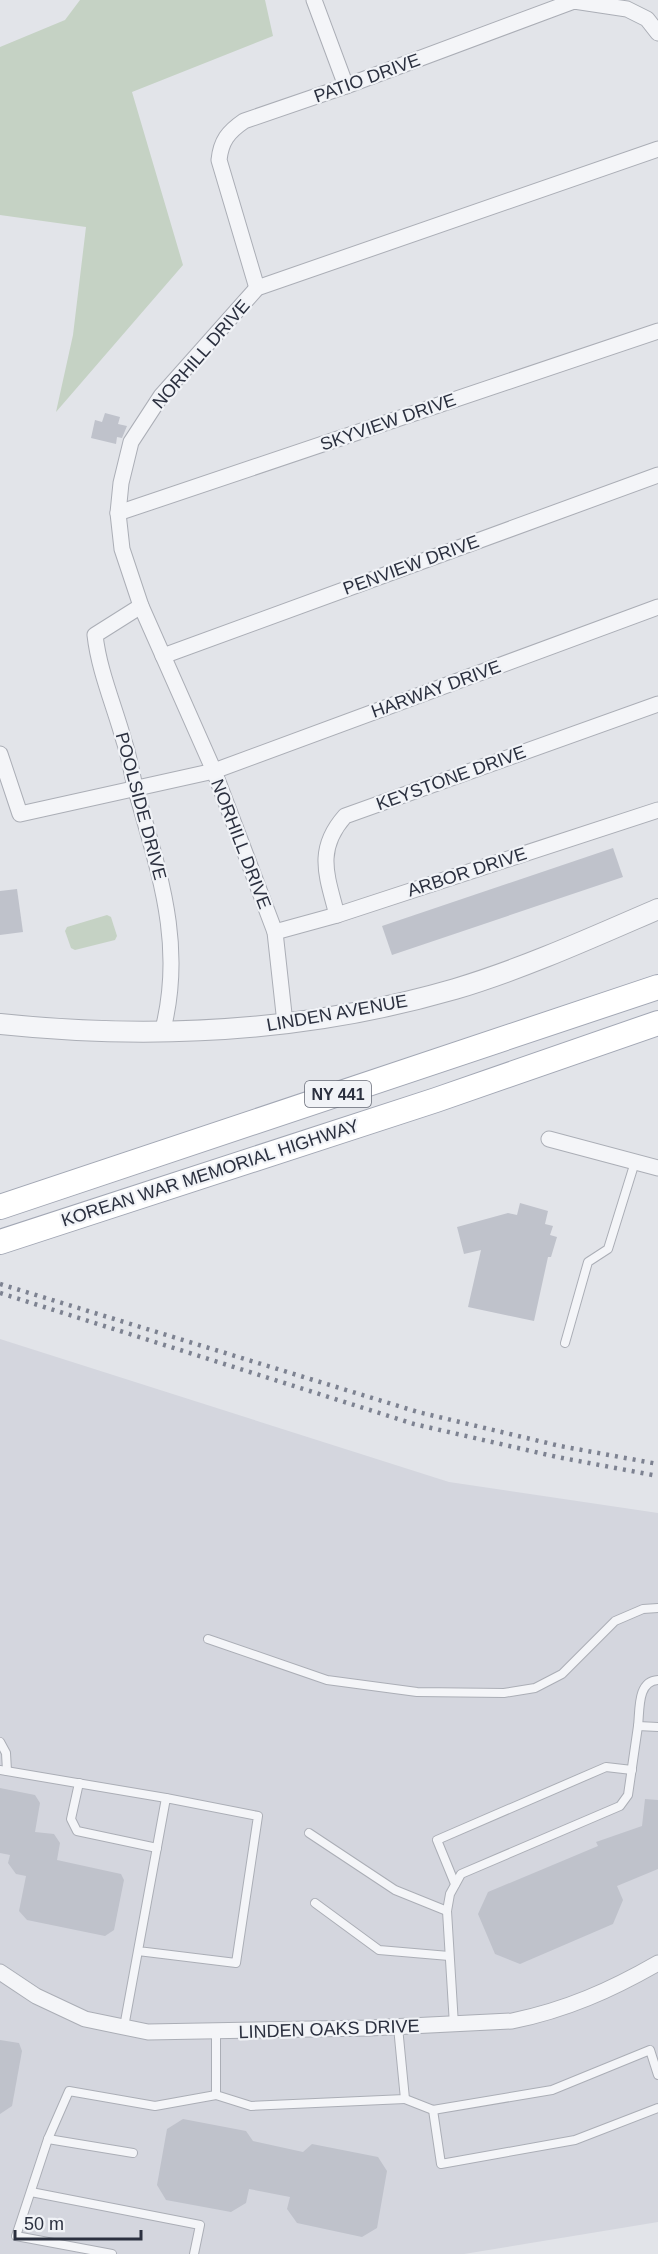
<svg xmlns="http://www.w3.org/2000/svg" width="658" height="2254" viewBox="0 0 658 2254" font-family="Helvetica,sans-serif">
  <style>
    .built { fill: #d4d6de }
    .green { fill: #c5d2c4 }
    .building { fill: #bfc2cb }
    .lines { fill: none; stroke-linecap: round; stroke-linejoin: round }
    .service-casing { stroke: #abaeb6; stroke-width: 10 }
    .minor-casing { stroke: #abaeb6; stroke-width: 17 }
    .tertiary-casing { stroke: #abaeb6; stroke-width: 22 }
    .primary-casing { stroke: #a2a7b4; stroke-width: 26 }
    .service { stroke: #f4f5f8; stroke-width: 8 }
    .minor { stroke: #f4f5f8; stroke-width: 15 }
    .tertiary { stroke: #f4f5f8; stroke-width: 20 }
    .primary { stroke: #fff; stroke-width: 24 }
    .rail { stroke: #7d8291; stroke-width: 4.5; stroke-dasharray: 3 6; stroke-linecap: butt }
    .labels { text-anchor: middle; stroke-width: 4.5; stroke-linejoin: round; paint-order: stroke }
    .shield { fill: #f1f3f7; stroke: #666a76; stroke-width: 1.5 }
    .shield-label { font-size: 16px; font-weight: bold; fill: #2b303f }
    .street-label { font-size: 18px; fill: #2b303f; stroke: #f1f3f7 }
  </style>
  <rect width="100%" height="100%" fill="#e2e4e9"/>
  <path class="built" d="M0 1339 449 1482 658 1513V2222L464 2254H0Z"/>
  <g class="green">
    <path d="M80 0H265L273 36 132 92 183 265 56 412 73 335 86 227 0 215V47L65 20Z"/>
    <path d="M107 915 111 917 117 936 115 940 75 950 71 948 65 931 67 927Z"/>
  </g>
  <g class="building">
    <path d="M105 413 120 417 118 424 127 426 122 438 117 437 116 444 91 438 95 420 102 422Z"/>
    <path d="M613 848 623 877 392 955 382 926Z"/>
    <path d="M17 889 23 932 0 935V891Z"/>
    <path d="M520 1203 548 1211 545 1224 553 1226 550 1235 557 1237 551 1257H548L534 1321 468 1307 481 1250 464 1254 457 1227 508 1213 517 1215Z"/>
    <path d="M0 1788 35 1795 40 1803 35 1832 54 1834 60 1843 57 1860 121 1874 124 1880 114 1930 105 1936 27 1920 19 1911 26 1876 16 1874 8 1863 10 1855 0 1853Z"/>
    <path d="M645 1799 658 1800V1869L617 1886 623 1900 613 1924 520 1964 495 1954 478 1914 488 1892 598 1846 596 1842 642 1826Z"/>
    <path d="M0 2040 19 2043 22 2051 12 2106 0 2114Z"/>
    <path d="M183 2119 246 2131 253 2141 303 2152 312 2144 378 2157 387 2171 377 2228 362 2237 297 2223 287 2209 290 2197 249 2189 246 2203 231 2212 166 2200 157 2185 167 2129Z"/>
  </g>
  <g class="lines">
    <g class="service-casing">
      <g id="service">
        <path d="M565 1343 588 1262 608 1249 635 1162"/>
        <path d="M208 1639 327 1680 417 1692 504 1693 535 1688 562 1674 615 1621 643 1609 658 1608"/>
        <path d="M638 1726C640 1710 637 1681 658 1680"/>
        <path d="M0 1742 6 1753 7 1771"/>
        <path d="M0 1770 166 1798"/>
        <path d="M79 1783 71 1819 77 1831 157 1848"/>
        <path d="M309 1833 395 1890 447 1911"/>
        <path d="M455 1884 437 1840 606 1767 632 1770"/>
        <path d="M315 1903 379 1950 449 1956"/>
        <path d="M454 2025 447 1911 450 1894 461 1874 620 1806 628 1795 638 1726 658 1727"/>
        <path d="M124 2027 166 1798 258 1816 236 1963 138 1951"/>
        <path d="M216 2032V2095L251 2106 405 2099 398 2027"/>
        <path d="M405 2099 433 2110 552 2090 650 2050 658 2075"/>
        <path d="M433 2110 441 2164 575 2140 658 2108"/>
        <path d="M48 2139 133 2153"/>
        <path d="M31 2192 200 2225 194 2254"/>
        <path d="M112 2254 16 2236 48 2139 69 2091 155 2106 216 2095"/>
      </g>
    </g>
    <g class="minor-casing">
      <g id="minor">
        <path d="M314 0 346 86"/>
        <path d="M257 288 219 160C221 141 228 132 244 121L346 86 574 1 627 9 647 19 658 33"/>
        <path d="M118 513 658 331"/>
        <path d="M141 606 95 635C99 671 114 705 124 741 130 758 132 777 137 794 160 876 185 947 162 1033"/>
        <path d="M163 656 658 475"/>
        <path d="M0 754 20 814 214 771 658 607"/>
        <path d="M337 915C327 876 315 850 345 816L658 704"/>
        <path d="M275 932 337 915 658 810"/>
        <path d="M285 1023 275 932 214 771 141 606 122 549 118 513 121 483 131 442 161 396 257 288 658 149"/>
        <path d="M549 1139 658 1168"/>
        <path d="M0 1972 36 1996 85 2019 148 2032 369 2028 512 2021C566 2010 611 1990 658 1963"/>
      </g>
    </g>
    <g class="tertiary-casing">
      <path id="tertiary" d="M0 1024C152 1040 307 1032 455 989 525 968 591 938 658 909"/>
    </g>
    <g class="primary-casing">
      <g id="primary">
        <path d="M0 1207 658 987"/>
        <path d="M0 1242 436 1100 658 1023"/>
      </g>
    </g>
    <use href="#service" class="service"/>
    <use href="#minor" class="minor"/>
    <use href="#tertiary" class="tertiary"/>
    <use href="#primary" class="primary"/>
    <g class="rail">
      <path d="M0 1284 418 1412 560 1446 658 1464"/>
      <path d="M0 1293 414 1424 557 1457 658 1476"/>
    </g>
  </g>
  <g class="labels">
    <rect class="shield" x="305" y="1081" width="66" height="26" rx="4.5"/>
    <g class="shield-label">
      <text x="338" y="1100">NY 441</text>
    </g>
    <g class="street-label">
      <text transform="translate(367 78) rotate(-20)" y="6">PATIO DRIVE</text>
      <text transform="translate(201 354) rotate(-49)" y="6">NORHILL DRIVE</text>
      <text transform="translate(388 422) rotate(-19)" y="6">SKYVIEW DRIVE</text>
      <text transform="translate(411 565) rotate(-20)" y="6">PENVIEW DRIVE</text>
      <text transform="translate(436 689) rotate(-20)" y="6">HARWAY DRIVE</text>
      <text transform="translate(451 778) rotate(-20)" y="6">KEYSTONE DRIVE</text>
      <text transform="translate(141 806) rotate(75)" y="6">POOLSIDE DRIVE</text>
      <text transform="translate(241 844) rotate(69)" y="6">NORHILL DRIVE</text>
      <text transform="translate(467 872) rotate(-18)" y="6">ARBOR DRIVE</text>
      <text transform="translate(337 1013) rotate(-10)" y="6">LINDEN AVENUE</text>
      <text transform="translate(210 1173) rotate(-18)" y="6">KOREAN WAR MEMORIAL HIGHWAY</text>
      <text transform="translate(329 2029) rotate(-2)" y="6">LINDEN OAKS DRIVE</text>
    </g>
  </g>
  <path d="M15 2230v9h126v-9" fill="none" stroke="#2b303f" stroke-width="3"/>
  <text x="24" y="2230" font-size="18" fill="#2b303f" stroke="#f1f3f7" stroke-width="4.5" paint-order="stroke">50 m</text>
</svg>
